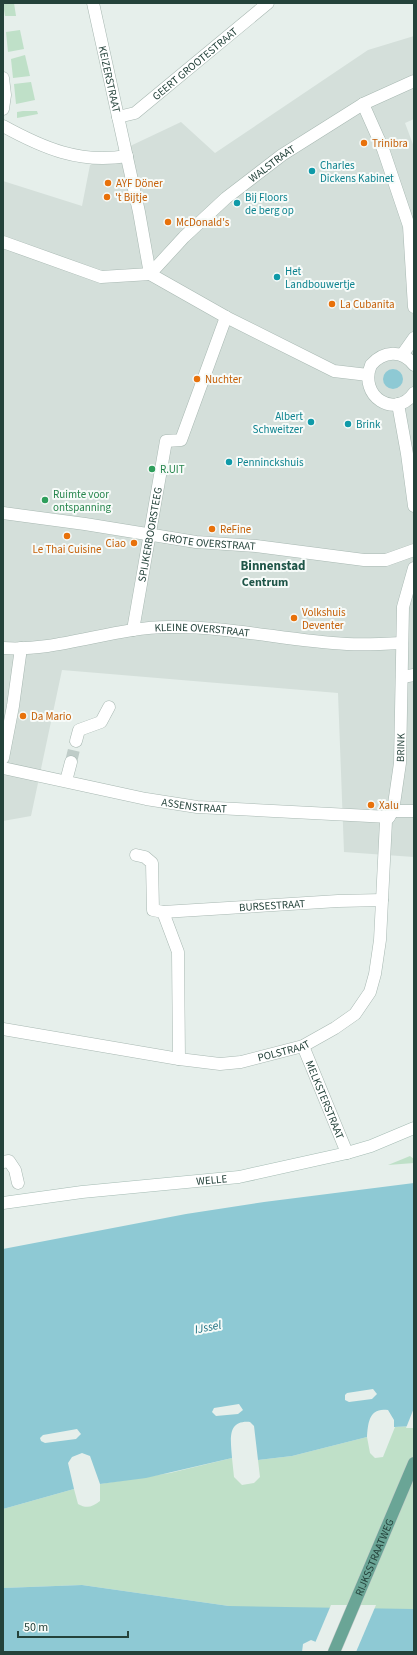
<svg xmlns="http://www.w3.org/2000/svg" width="417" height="1655" viewBox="0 0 417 1655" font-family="'Source Sans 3',sans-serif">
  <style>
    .built { fill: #d4dfda }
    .green { fill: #bfe0c8 }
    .water { fill: #8ec9d4 }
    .pier { fill: #e6efeb }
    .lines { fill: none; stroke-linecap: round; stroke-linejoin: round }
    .street-tunnel { stroke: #bfccc8; stroke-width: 12; stroke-dasharray: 12 6; stroke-linecap: butt }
    .street-casing { stroke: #a8b8b2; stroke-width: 13 }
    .secondary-casing { stroke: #a4bbb3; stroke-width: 13 }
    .primary-casing { stroke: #c2cac8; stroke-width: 13 }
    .street { stroke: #fff; stroke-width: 12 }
    .secondary { stroke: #fff; stroke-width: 12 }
    .primary { stroke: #6aa596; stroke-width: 12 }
    .food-dot { fill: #e8710a; stroke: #f7fbf9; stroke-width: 1.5 }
    .culture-dot { fill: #0f9aa8; stroke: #f7fbf9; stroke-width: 1.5 }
    .leisure-dot { fill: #2e9e5b; stroke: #f7fbf9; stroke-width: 1.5 }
    .labels { text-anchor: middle; stroke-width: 4; stroke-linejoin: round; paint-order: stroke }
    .street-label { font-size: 11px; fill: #24423a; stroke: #f7fbf9 }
    .food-label { font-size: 11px; fill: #c56008; stroke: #f7fbf9; text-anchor: start }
    .culture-label { font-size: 11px; fill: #0d838f; stroke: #f7fbf9; text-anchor: start }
    .leisure-label { font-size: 11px; fill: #27864d; stroke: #f7fbf9; text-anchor: start }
    .neighbourhood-label { font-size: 12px; font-weight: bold; fill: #1f5548; stroke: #f7fbf9 }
    .water-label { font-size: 12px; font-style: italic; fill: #1c6f80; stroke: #f7fbf9 }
    .quarter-label { font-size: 13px; font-weight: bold; fill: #1f5548; stroke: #f7fbf9 }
  </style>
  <rect width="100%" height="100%" fill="#e6efeb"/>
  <path class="built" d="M414 36V119L405 123 414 147V857L344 852 338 693 62 670 31 816 3 821V181L82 206 90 165 181 122 215 153 368 50Z"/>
  <g class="green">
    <path d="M3 3H14L16 16H5Z"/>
    <path d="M20 30 24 49 8 52 6 32Z"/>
    <path d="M25 55 30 76 13 78 11 59Z"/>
    <path d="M31 82 35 100 16 104 14 84Z"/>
    <path d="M23 111H37L38 114 17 118V112Z"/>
    <path d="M410 1156 414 1159V1163L388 1165Z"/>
    <path d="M414 1426V1652L229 1606 82 1585 3 1588V1509L74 1489 78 1504C87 1509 92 1507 100 1501V1484L170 1473 232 1458 234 1477 242 1485 254 1483 260 1477 258 1460 292 1456 367 1437 370 1453 375 1458 383 1457 395 1427Z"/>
  </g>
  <g class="water">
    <circle cx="393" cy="379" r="10"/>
    <path d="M414 1183V1426L394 1427V1420L388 1410C369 1407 368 1423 367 1437L292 1456 258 1460 254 1426 250 1422C226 1420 231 1441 232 1458L146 1478 100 1484 90 1456 82 1453 72 1457 68 1463 74 1489 3 1509V1249L186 1214 264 1202Z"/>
    <path d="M82 1585 229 1606 414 1609V1652H341L311 1640 303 1644 302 1652H3V1588Z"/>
  </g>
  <g class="pier">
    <path d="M373 1389 377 1394 372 1399 349 1402 345 1400V1395L347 1393Z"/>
    <path d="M239 1404 243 1410 238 1414 216 1416 212 1412 214 1408Z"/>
    <path d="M414 1408V1428H406Z"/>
    <path d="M77 1429 81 1434 76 1439 45 1443 41 1441 40 1438 43 1435Z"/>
    <path d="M331 1605H376L356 1652H336L315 1643Z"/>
  </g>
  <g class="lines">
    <path class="street-tunnel" d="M71 762 76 741"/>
    <g class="street-casing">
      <g id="street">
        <path id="s1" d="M93 3 139 212 150 274"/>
        <path d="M3 78 5 95 3 109"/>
        <path d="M363 104 383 149 409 226 414 307"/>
        <path id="s2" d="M118 117 135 113 268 3"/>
        <path d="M3 126C43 148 80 164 127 156"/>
        <path d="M3 242 101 277 150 274"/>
        <path id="s3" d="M150 274 184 237 226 198 282 155 363 104 414 81"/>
        <path d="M150 274 226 317 334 371 368 375"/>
        <path d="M402 355 414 338"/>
        <path d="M414 365C402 349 383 351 371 365 358 396 395 420 414 393"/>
        <path d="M398 404 407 454 414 506"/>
        <path id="s4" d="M3 513 85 524 196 542 256 546 364 560H386L414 550"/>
        <path id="s5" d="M133 630 166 441 181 440 226 317"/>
        <path id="s6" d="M3 648C58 652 114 627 169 627 229 626 288 641 347 644 366 645 384 644 402 643"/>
        <path d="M402 677 414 675"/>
        <path d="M76 741 79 730 101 722 109 707"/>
        <path d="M3 758 13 706 21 648"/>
        <path id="s7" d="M3 768 146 799 197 807 389 817"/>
        <path d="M66 781 71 762"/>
        <path d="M393 811H414"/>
        <path d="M136 855 145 857 152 863 153 910 163 912"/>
        <path id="s8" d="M3 1029 179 1059 220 1064 241 1062 303 1046 335 1028 355 1014 370 992 375 974 380 940 386 821 393 811 400 763 403 607 414 568"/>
        <path id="s9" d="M303 1046 347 1153"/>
        <path id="s10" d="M179 1059 178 952 163 912 338 901 382 900"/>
        <path d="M3 1162 9 1161 15 1170 18 1183"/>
      </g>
    </g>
    <g class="secondary-casing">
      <g id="secondary">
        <path id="s11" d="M3 1203 82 1192 239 1177 347 1153 371 1146 414 1128"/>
      </g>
    </g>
    <g class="primary-casing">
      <g id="primary">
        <path id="s12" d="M334 1652 414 1463"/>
      </g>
    </g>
    <use href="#street" class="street"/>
    <use href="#secondary" class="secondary"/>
    <use href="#primary" class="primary"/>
  </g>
  <g class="food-dot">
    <circle cx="364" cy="143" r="4"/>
    <circle cx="108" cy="183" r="4"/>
    <circle cx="107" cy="197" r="4"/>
    <circle cx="168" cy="222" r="4"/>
    <circle cx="332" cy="304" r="4"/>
    <circle cx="197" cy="379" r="4"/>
    <circle cx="212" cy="529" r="4"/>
    <circle cx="67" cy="536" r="4"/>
    <circle cx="134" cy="543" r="4"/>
    <circle cx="294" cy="618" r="4"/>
    <circle cx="23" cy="716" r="4"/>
    <circle cx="371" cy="805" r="4"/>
  </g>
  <g class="culture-dot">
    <circle cx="312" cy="171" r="4"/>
    <circle cx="237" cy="203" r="4"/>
    <circle cx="277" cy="277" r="4"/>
    <circle cx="311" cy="422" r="4"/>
    <circle cx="348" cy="424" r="4"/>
    <circle cx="229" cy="462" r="4"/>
  </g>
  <g class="leisure-dot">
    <circle cx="152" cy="469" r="4"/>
    <circle cx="45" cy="500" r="4"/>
  </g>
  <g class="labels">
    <g class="street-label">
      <text dy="4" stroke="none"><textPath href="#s2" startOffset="95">GEERT GROOTESTRAAT</textPath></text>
      <text dy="4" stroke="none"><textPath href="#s1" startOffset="78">KEIZERSTRAAT</textPath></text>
      <text dy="4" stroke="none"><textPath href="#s3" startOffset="165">WALSTRAAT</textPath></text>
      <text dy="4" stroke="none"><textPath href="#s5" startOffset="97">SPIJKERBOORSTEEG</textPath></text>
      <text dy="4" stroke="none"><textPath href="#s4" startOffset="208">GROTE OVERSTRAAT</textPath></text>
      <text dy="4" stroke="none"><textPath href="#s6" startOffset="201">KLEINE OVERSTRAAT</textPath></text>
      <text dy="4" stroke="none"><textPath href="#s8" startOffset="641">BRINK</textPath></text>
      <text dy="4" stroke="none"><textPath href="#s7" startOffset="195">ASSENSTRAAT</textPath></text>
      <text dy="4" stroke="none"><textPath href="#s10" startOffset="259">BURSESTRAAT</textPath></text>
      <text dy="4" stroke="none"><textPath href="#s8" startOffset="285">POLSTRAAT</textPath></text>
      <text dy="4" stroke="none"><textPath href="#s9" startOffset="58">MELKSTERSTRAAT</textPath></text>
      <text dy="4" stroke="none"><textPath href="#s11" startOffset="210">WELLE</textPath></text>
      <text dy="4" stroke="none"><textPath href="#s12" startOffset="103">RIJKSSTRAATWEG</textPath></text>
    </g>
    <g class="food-label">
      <text x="372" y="147">Trinibra</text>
      <text x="116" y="187">AYF Döner</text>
      <text x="115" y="201">'t Bijtje</text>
      <text x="176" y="226">McDonald's</text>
      <text x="340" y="308">La Cubanita</text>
      <text x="205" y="383">Nuchter</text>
      <text x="220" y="533">ReFine</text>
      <text x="126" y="547" text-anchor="end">Ciao</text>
      <text x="67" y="553" text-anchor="middle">Le Thai Cuisine</text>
      <text x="302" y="616">Volkshuis<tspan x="302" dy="13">Deventer</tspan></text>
      <text x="31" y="720">Da Mario</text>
      <text x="379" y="809">Xalu</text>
    </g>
    <g class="culture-label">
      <text x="320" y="169">Charles<tspan x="320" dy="13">Dickens Kabinet</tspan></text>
      <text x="245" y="201">Bij Floors<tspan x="245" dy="13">de berg op</tspan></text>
      <text x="285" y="275">Het<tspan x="285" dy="13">Landbouwertje</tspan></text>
      <text x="303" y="420" text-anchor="end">Albert<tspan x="303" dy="13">Schweitzer</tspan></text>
      <text x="356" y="428">Brink</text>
      <text x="237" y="466">Penninckshuis</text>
    </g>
    <g class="leisure-label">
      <text x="160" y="473">R.UIT</text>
      <text x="53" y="498">Ruimte voor<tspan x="53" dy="13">ontspanning</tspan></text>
    </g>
    <g class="neighbourhood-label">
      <text x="265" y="586">Centrum</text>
    </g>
    <g class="water-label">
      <text transform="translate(208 1327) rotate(-11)" y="4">IJssel</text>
    </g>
    <g class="quarter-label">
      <text x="273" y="570">Binnenstad</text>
    </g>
  </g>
  <rect width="417" height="1655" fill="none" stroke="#24423a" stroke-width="8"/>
  <path d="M18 1631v6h110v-6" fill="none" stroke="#24423a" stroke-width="2"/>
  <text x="24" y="1631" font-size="12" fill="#24423a" stroke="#f7fbf9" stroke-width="3" paint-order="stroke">50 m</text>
</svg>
